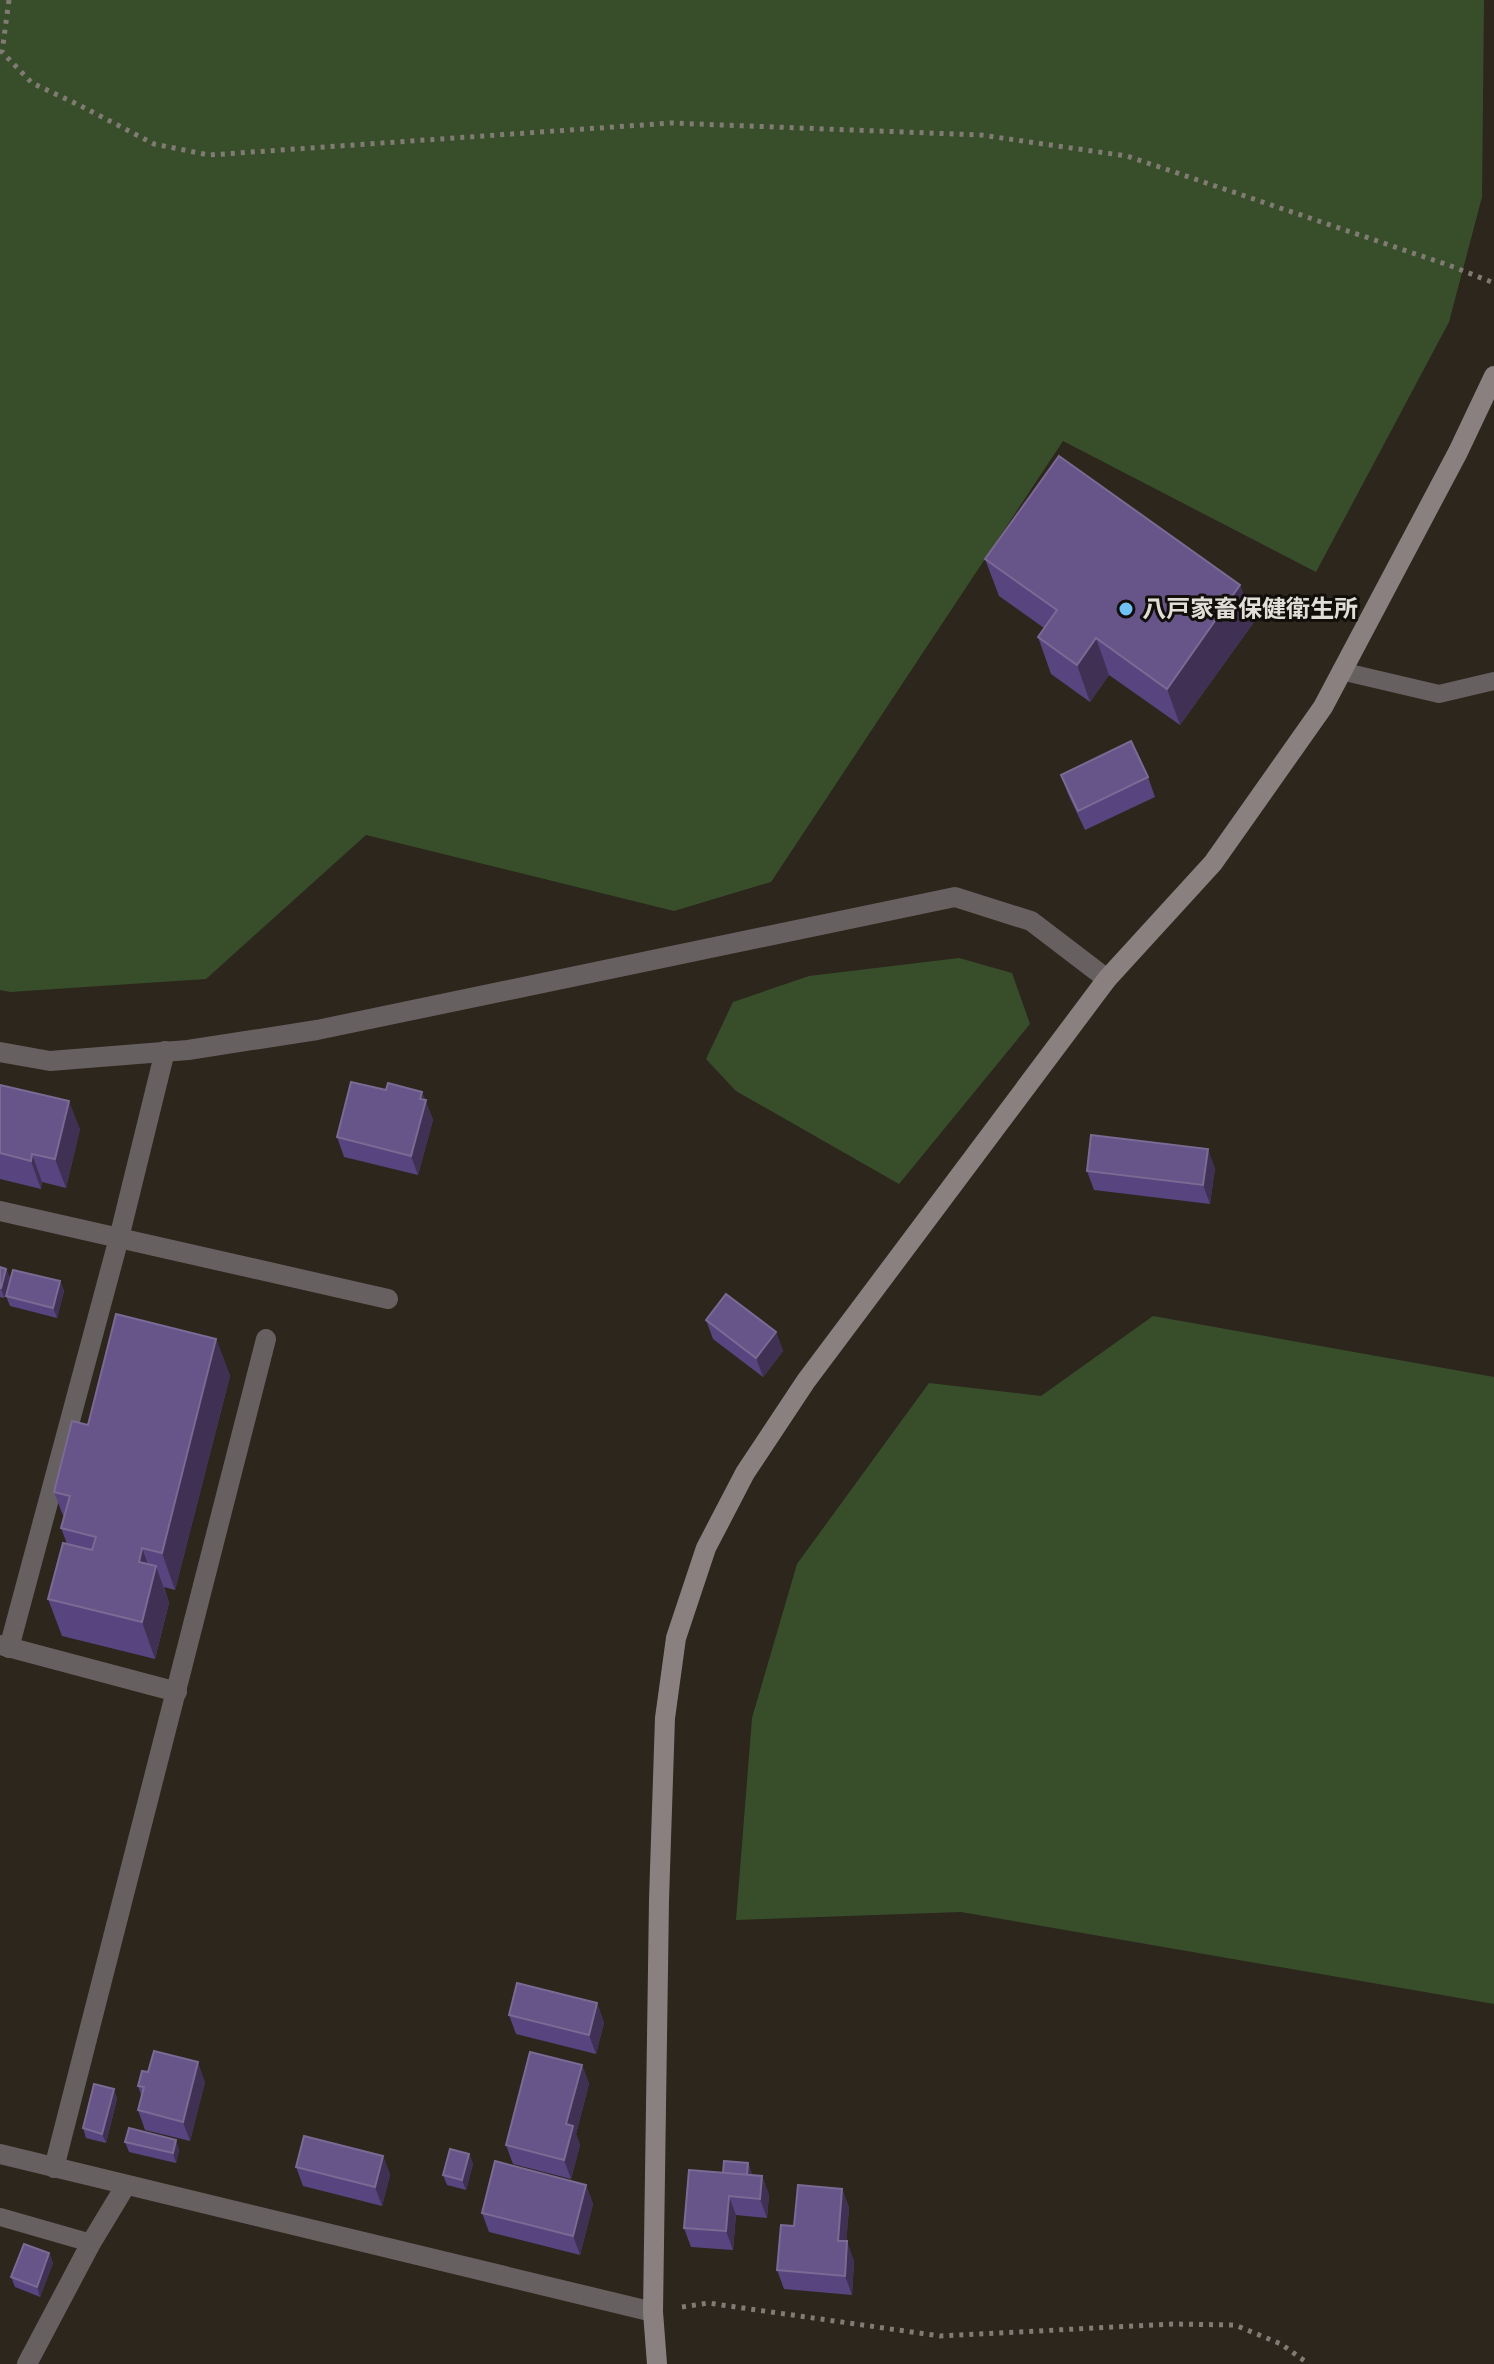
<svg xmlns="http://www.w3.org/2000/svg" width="1494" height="2364" viewBox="0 0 1494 2364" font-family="'PT Serif','Noto Sans JP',serif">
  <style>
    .green { fill: #384e2a }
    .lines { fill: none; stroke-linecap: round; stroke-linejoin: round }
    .path { stroke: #807b73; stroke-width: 5; stroke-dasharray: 4 6; stroke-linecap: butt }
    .lane { stroke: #676060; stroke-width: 18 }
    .street { stroke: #676060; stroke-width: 20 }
    .secondary { stroke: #8b8080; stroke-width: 20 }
    .wall { fill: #58447f }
    .shaded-wall { fill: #403154 }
    .building { fill: #675488; stroke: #7a6a94; stroke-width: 2 }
    .poi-dot { fill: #71c1f5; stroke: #120f0b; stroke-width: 3 }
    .labels { text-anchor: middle; stroke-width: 6; stroke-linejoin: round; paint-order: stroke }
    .poi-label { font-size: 24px; font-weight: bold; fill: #e1ddd7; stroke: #120f0b; text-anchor: start }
  </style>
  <rect width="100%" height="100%" fill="#2c261d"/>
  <g class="green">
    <path d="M0 0H1484L1482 197 1449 322 1316 572 1063 441 771 882 674 911 366 835 206 979 10 992 0 990Z"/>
    <path d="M959 958 1012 973 1030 1024 899 1184 736 1091 706 1059 733 1002 809 976Z"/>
    <path d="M1153 1316 1494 1377V2004L961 1912 736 1920 752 1718 797 1564 929 1383 1041 1396Z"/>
  </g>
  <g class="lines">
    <g class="path">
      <path d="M9 0 2 52 32 83 81 106 154 144 209 155 671 123 981 135 1127 156 1451 266 1494 283"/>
      <path d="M682 2307 708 2303 940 2336 1173 2324 1235 2325 1281 2344 1309 2364"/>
    </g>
    <g class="lane">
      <path d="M1341 671 1439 694 1494 681"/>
      <path d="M0 2217 91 2243"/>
    </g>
    <g class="street">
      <path d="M0 1052 50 1061 188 1050 317 1030 955 897 1031 921 1107 979"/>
      <path d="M0 1211 388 1299"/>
      <path d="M0 1645 177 1692"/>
      <path d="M9 1648 119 1238 165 1051"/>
      <path d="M0 2154 653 2312"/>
      <path d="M54 2168 266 1339"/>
      <path d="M27 2364 91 2243 126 2185"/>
    </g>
    <path class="secondary" d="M657 2364 653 2312 659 1900 665 1718 676 1638 706 1548 745 1473 806 1381 1107 979 1213 863 1323 707 1458 452 1494 376"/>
  </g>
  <g class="wall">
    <path d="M985 559 1240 585 1254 622 1180 725 1109 675 1090 702 1051 674 1038 637 1044 628 999 596Z"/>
    <path d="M1061 775 1148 777 1155 797 1085 830 1068 794Z"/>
    <path d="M0 1085 80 1129 66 1188 42 1182 41 1189 0 1179Z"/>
    <path d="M386 1090 422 1092 433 1120 418 1175 344 1157 337 1137Z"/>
    <path d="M1215 1168 1210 1204 1094 1190 1087 1171Z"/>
    <path d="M0 1267 6 1269 10 1278 4 1298 0 1297Z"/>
    <path d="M60 1281 64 1291 57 1318 10 1306 6 1296Z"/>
    <path d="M706 1320 776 1332 783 1351 763 1377 713 1339Z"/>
    <path d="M216 1339 230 1376 175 1590 164 1587 169 1603 155 1659 62 1636 48 1599 67 1544 61 1528 64 1518 54 1492 88 1425Z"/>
    <path d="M597 2003 604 2023 596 2054 516 2034 509 2015Z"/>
    <path d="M582 2065 589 2084 576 2134 580 2145 571 2179 513 2164 506 2145Z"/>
    <path d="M205 2082 190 2141 145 2130 138 2110 142 2097 138 2086Z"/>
    <path d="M114 2089 117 2099 106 2143 86 2138 83 2128Z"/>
    <path d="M176 2140 179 2150 176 2163 129 2152 125 2142Z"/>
    <path d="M469 2154 473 2164 466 2190 447 2185 443 2175Z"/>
    <path d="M383 2156 390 2175 382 2206 303 2186 296 2167Z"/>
    <path d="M748 2163 752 2175 762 2176 769 2195 767 2218 736 2215 733 2250 691 2247 684 2228Z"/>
    <path d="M586 2185 593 2204 580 2255 489 2232 482 2213Z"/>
    <path d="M842 2189 849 2208 846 2241 854 2261 852 2295 784 2289 777 2270 794 2226Z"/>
    <path d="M49 2253 53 2263 40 2297 15 2287 11 2277Z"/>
  </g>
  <g class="shaded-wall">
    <path d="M1240 585 1254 622 1180 725 1167 689Z"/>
    <path d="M1096 638 1109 675 1090 702 1077 665Z"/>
    <path d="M422 1092 433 1120 418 1175 411 1156Z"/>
    <path d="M69 1101 80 1129 66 1188 55 1159Z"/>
    <path d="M1208 1149 1215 1168 1210 1204 1203 1185Z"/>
    <path d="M32 1154 42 1182 41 1189 31 1161Z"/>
    <path d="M6 1269 10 1278 4 1298 1 1288Z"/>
    <path d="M60 1281 64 1291 57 1318 53 1308Z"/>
    <path d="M776 1332 783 1351 763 1377 756 1358Z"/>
    <path d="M216 1339 230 1376 175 1590 162 1553Z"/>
    <path d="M142 1548 153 1578 156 1566 169 1603 155 1659 142 1622 139 1562Z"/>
    <path d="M597 2003 604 2023 596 2054 589 2035Z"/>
    <path d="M198 2062 205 2082 190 2141 183 2122Z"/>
    <path d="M582 2065 589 2084 576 2134 580 2145 571 2179 564 2160 566 2124Z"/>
    <path d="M114 2089 117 2099 106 2143 102 2134Z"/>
    <path d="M176 2140 179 2150 176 2163 173 2153Z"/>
    <path d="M469 2154 473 2164 466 2190 462 2180Z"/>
    <path d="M383 2156 390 2175 382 2206 375 2187Z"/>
    <path d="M748 2163 752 2173 750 2188 747 2178Z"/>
    <path d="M762 2176 769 2195 767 2218 760 2199Z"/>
    <path d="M586 2185 593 2204 580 2255 573 2236Z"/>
    <path d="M842 2189 849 2208 845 2260 838 2241Z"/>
    <path d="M729 2196 736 2215 733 2250 726 2231Z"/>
    <path d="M847 2241 854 2261 852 2295 845 2276Z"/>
    <path d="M49 2253 53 2263 40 2297 37 2287Z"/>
  </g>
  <g class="building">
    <path d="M1059 456 1240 585 1167 689 1096 638 1077 665 1038 637 1057 610 985 559Z"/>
    <path d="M1131 741 1148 777 1078 811 1061 775Z"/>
    <path d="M351 1082 386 1090 388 1083 422 1092 420 1099 426 1100 411 1156 337 1137Z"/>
    <path d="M0 1085 69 1101 55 1159 32 1154 31 1161 0 1153Z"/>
    <path d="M1091 1135 1208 1149 1203 1185 1087 1171Z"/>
    <path d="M0 1267 6 1269 1 1288H0Z"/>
    <path d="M13 1270 60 1281 53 1308 6 1296Z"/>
    <path d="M726 1294 776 1332 756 1358 706 1320Z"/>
    <path d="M116 1314 216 1339 162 1553 142 1548 139 1562 156 1566 142 1622 48 1599 63 1543 92 1550 96 1537 61 1528 70 1496 54 1492 72 1421 88 1425Z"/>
    <path d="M517 1983 597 2003 589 2035 509 2015Z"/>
    <path d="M154 2051 198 2062 183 2122 138 2110 144 2087 138 2086 142 2071 148 2072Z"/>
    <path d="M530 2052 582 2065 566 2124 573 2126 564 2160 506 2145Z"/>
    <path d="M94 2084 114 2089 102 2134 83 2128Z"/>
    <path d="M129 2128 176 2140 173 2153 125 2142Z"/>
    <path d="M304 2136 383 2156 375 2187 296 2167Z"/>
    <path d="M450 2149 469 2154 462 2180 443 2175Z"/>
    <path d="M495 2161 586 2185 573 2236 482 2213Z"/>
    <path d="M724 2161 748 2163 747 2175 723 2173Z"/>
    <path d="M689 2170 762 2176 760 2199 729 2196 726 2231 684 2228Z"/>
    <path d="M798 2185 842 2189 838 2241H847L845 2276 777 2270 781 2225 794 2226Z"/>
    <path d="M24 2244 49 2253 37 2287 11 2277Z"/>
  </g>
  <circle class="poi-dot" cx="1126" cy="609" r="8"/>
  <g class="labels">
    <g class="poi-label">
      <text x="1142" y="617">八戸家畜保健衛生所</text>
    </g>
  </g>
</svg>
